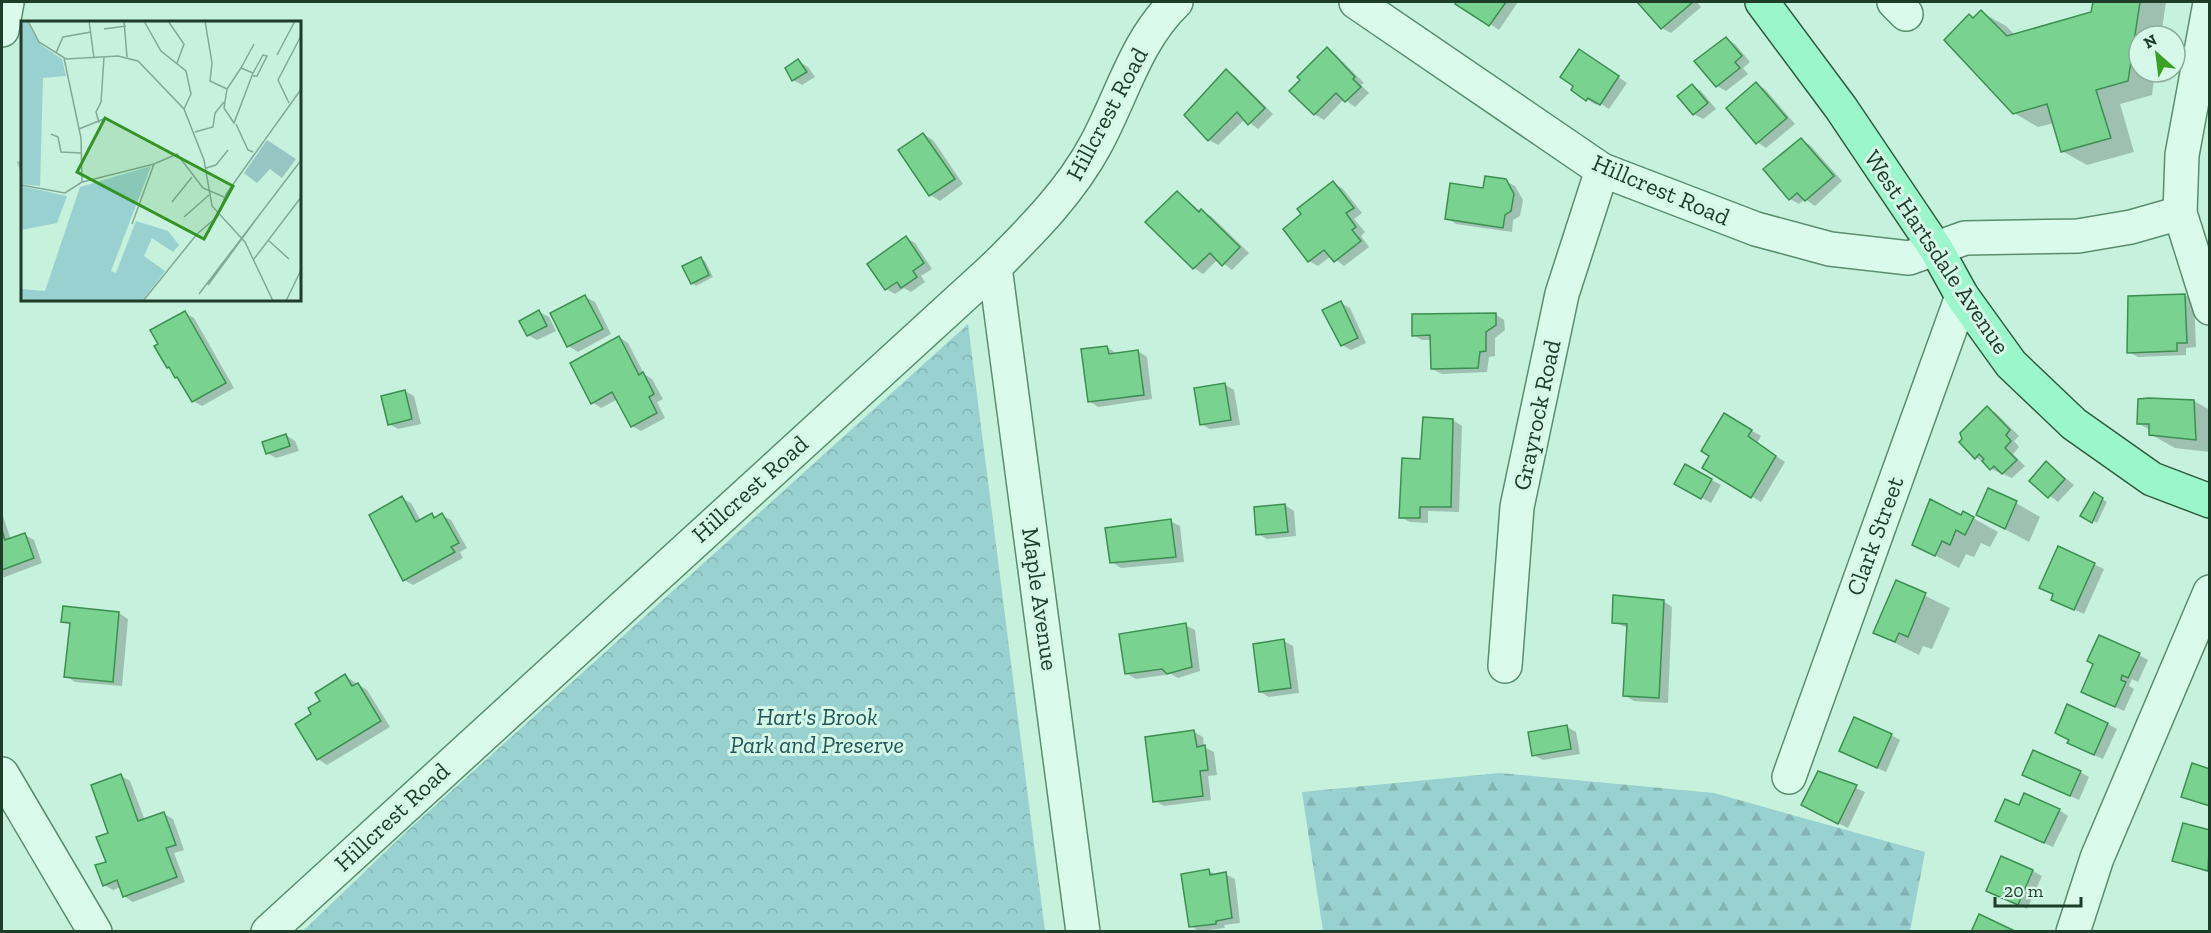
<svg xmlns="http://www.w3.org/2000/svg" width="2211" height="933" viewBox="0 0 2211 933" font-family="'Zilla Slab',serif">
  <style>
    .forest { fill: url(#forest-firs) }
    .park { fill: url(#park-crowns) }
    .shadow { fill: #0003 }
    .building { fill: #79d290; stroke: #3d8f51; stroke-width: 1.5 }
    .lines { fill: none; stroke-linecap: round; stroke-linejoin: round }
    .minor-casing { stroke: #598e6d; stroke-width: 36 }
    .major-casing { stroke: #2e5c3c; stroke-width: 36 }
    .minor { stroke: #dafbec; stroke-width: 33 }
    .major { stroke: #9bf6cc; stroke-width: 33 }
    .labels { text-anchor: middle; stroke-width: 6; stroke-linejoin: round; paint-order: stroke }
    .street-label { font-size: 24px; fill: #1e3d29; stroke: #d6f8e9 }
    .park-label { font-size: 24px; font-style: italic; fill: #23565b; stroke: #d6f8e9 }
    .inset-road { fill: none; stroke: #82a995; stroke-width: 1.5 }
    .view { fill: #359326; fill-opacity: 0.15; stroke: #359326; stroke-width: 3 }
    .inset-edge { fill: none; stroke: #1e3d29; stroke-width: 3 }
  </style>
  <defs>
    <pattern id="forest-firs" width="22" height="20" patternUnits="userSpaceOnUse" patternTransform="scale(1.5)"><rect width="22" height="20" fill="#98d1cf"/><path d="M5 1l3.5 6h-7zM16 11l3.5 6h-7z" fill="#83b4b2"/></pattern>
    <pattern id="park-crowns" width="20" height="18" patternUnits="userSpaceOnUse" patternTransform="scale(1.5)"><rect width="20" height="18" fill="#98d1cf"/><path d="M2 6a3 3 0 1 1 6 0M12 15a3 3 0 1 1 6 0" fill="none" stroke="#83b4b2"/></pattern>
  </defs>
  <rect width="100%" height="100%" fill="#c5f1dd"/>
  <path class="forest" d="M1500 773 1714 793 1925 852 1910 931H1323L1302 792Z"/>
  <path class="park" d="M968 324 1045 931H303L405 833Z"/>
  <g class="shadow">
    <path d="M1458 2H1518L1499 30Z"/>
    <path d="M1639 2H1697L1701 7 1671 33 1662 28Z"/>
    <path d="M2094 2H2166L2161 36H2139V72H2155L2152 95 2120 104 2134 152 2087 165 2062 151 2054 123 2038 127 2014 113 1974 19 1981 12 2006 26 2015 35 2092 13Z"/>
    <path d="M1726 39 1735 44 1750 62 1743 68 1748 74 1726 91 1717 86 1696 61Z"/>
    <path d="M1327 49 1336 55 1364 83 1361 85 1369 93 1355 107 1344 99 1324 120 1314 114Z"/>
    <path d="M1589 57 1627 83 1609 109 1598 102 1596 105 1573 90Z"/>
    <path d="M798 61 808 67 815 77 802 85 793 80Z"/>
    <path d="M1226 71 1235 76 1273 114 1258 129 1245 119 1218 145 1209 140Z"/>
    <path d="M1756 84 1765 89 1795 124 1766 148 1757 142Z"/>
    <path d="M1692 86 1701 91 1716 109 1703 119 1694 114 1679 96Z"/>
    <path d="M923 134 933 140 963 184 940 201 930 195 900 150Z"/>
    <path d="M1801 140 1810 145 1842 181 1815 206 1805 199 1799 204 1790 199Z"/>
    <path d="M22 160V176L17 162Z"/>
    <path d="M1505 181 1515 186 1523 200 1520 216 1513 220 1512 232 1456 224 1447 218 1484 190Z"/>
    <path d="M1333 183 1342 188 1362 213 1354 219 1365 232 1361 236 1369 247 1344 266 1331 256 1318 266 1309 261 1304 215Z"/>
    <path d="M1178 192 1201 212 1211 216 1249 253 1232 270 1218 259 1203 274 1194 268Z"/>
    <path d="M906 238 915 243 932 269 921 276 925 282 911 292 904 288 895 294 886 289Z"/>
    <path d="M701 259 705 261 713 277 696 286 692 283Z"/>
    <path d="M2185 295 2194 301 2196 347 2186 348V355L2138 357 2129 352Z"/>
    <path d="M585 297 595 302 611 334 578 352 568 346Z"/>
    <path d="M1341 303 1350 308 1366 343 1351 350 1342 345Z"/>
    <path d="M539 312 549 317 556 331 537 340 528 335Z"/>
    <path d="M185 313 194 318 234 388 202 406 193 401 181 379 168 367Z"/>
    <path d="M1495 314 1504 320 1505 330 1495 338V356L1489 357 1487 372 1442 374 1432 369V340H1422L1413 335Z"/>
    <path d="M619 337 628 343 644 374 652 379 663 399 657 402 665 418 641 431 632 426 618 399 601 408 592 402Z"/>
    <path d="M1107 347 1117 354 1138 351 1147 357 1152 399 1098 407 1089 401Z"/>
    <path d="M1224 384 1234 390 1240 425 1210 429 1201 424Z"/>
    <path d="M405 391 414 396 421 424 398 429 389 424Z"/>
    <path d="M2194 401 2210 410V452L2175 448 2150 434V430L2138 423Z"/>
    <path d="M1987 408 1996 413 2019 436 2014 441 2019 447 2013 454 2025 466 2012 478 1991 469 1976 457Z"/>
    <path d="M1725 415 1761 436 1757 443 1785 462 1761 502 1704 468Z"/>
    <path d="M1453 420 1462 426 1459 512 1428 511V523L1410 522 1400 517 1422 460Z"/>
    <path d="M286 435 295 441 299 451 276 458 267 453Z"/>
    <path d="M2047 463 2074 485 2058 502 2031 481Z"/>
    <path d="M1686 466 1721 485 1711 503 1676 483Z"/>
    <path d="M2094 494 2107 502 2097 523 2082 515Z"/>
    <path d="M401 498 411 503 421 521 432 515 437 518 442 515 451 520 467 548 460 552 463 558 413 585 404 580Z"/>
    <path d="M2016 503 2040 517 2029 542 1978 515Z"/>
    <path d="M1285 505 1294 511 1296 536 1267 539 1258 534Z"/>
    <path d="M2 513 11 540 25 535 34 540 42 563 2 578Z"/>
    <path d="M1962 517 1973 518 1998 532 1990 547 1981 543 1974 557 1966 554 1959 568 1914 544Z"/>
    <path d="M1170 521 1180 526 1184 562 1121 568 1112 562Z"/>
    <path d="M2059 548 2104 569 2084 614 2062 604Z"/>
    <path d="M1897 582 1950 608 1932 649 1923 646 1919 655 1875 633Z"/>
    <path d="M1663 601 1672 607 1668 703 1634 701 1624 695 1628 628 1613 622Z"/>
    <path d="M65 608 119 613 128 619 122 686 75 682 66 676 71 626 63 621Z"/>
    <path d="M1185 625 1195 630 1200 671 1178 678 1171 674 1136 679 1126 673Z"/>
    <path d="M1284 641 1293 646 1299 693 1269 697 1260 692Z"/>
    <path d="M2139 655 2148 660 2138 682 2132 679 2129 686 2134 689 2124 711 2092 696Z"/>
    <path d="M345 676 367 690 390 727 327 765 318 759 297 724 313 714Z"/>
    <path d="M2108 724 2117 729 2103 759 2078 748 2070 740Z"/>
    <path d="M1567 727 1576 732 1580 754 1543 760 1533 755Z"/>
    <path d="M1194 732 1203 737 1204 747 1214 752 1217 775 1208 776 1211 800 1164 806 1155 801Z"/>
    <path d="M1891 735 1900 740 1886 772 1850 756Z"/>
    <path d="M2210 770V807L2183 796Z"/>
    <path d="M1818 772 1865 792 1848 828 1812 810Z"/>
    <path d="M2080 772 2089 777 2079 800 2033 779Z"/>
    <path d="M121 776 130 781 145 821 164 814 173 819 184 850 174 853 185 882 133 902 124 896 121 887 113 890 104 885Z"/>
    <path d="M2020 807 2059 810 2068 816 2053 847 1996 821Z"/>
    <path d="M2210 832V873L2174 860Z"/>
    <path d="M1209 871 1217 875 1225 874 1235 879 1240 923 1224 925 1225 928 1199 931 1190 926Z"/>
    <path d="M2033 871 2042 876 2027 909 1997 895Z"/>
  </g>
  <g class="building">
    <path d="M1456 2H1506L1489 26 1455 4Z"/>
    <path d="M1637 2H1693L1661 29Z"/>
    <path d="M2093 2H2140L2128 81 2096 90 2111 138 2061 152 2047 104 2013 114 1944 40 1969 14 1973 18 1981 10 2007 36 2091 12Z"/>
    <path d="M1726 37 1742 56 1735 62 1740 68 1716 87 1694 61Z"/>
    <path d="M1327 47 1355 77 1353 79 1361 87 1345 102 1336 93 1314 115 1289 91 1300 80 1297 77Z"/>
    <path d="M1579 49 1619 76 1600 105 1588 98 1586 101 1571 90 1573 86 1560 77Z"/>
    <path d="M798 59 807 72 792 81 785 68Z"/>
    <path d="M1226 69 1265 108 1248 125 1237 112 1208 141 1184 115Z"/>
    <path d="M1756 82 1787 118 1756 144 1726 108Z"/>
    <path d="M1692 84 1708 103 1693 115 1677 96Z"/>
    <path d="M923 133 955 179 929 196 898 150Z"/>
    <path d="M1801 138 1834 176 1805 201 1797 193 1789 200 1763 169Z"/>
    <path d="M1485 176 1506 179 1514 194 1511 211 1505 215 1503 228 1445 219 1450 183 1483 188Z"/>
    <path d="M1333 181 1354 208 1346 213 1356 227 1352 230 1361 241 1334 262 1324 250 1308 262 1283 229 1301 214 1297 209Z"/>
    <path d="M1177 191 1199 212 1201 209 1240 247 1222 266 1210 253 1193 269 1145 222Z"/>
    <path d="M906 236 924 263 913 271 917 277 901 288 897 282 885 290 867 264Z"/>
    <path d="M701 257 709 275 691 284 682 266Z"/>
    <path d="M2185 294 2187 343H2177V351L2127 353 2128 296Z"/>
    <path d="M585 295 603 329 567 347 550 313Z"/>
    <path d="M1341 301 1358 338 1341 346 1322 310Z"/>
    <path d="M539 310 547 326 527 336 519 321Z"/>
    <path d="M185 311 226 383 192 402 177 377 175 378 169 367 167 368 154 346 158 344 150 330Z"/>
    <path d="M1496 313V325L1486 332V351L1480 352 1478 368 1431 369 1430 335 1412 336V314Z"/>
    <path d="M619 336 639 375 643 372 654 394 649 397 657 413 631 427 612 392 591 404 570 363Z"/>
    <path d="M1107 346 1109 354 1138 350 1144 395 1088 402 1081 349Z"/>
    <path d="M1225 383 1231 420 1200 425 1194 388Z"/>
    <path d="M405 390 412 419 388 425 381 396Z"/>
    <path d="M2149 398 2194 400 2196 440 2149 435V424H2137L2138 399Z"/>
    <path d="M1987 406 2010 430 2006 435 2011 441 2005 448 2017 460 2002 474 1994 466 1990 470 1982 461 1984 459 1979 454 1975 459 1959 442 1962 439 1960 433Z"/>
    <path d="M1724 413 1752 430 1748 436 1776 456 1751 498 1702 468 1709 456 1701 451Z"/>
    <path d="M1423 417 1453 419 1451 507H1420V518H1399L1402 458 1420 459Z"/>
    <path d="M286 434 290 446 266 454 262 442Z"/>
    <path d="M2046 461 2065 479 2048 498 2029 481Z"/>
    <path d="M1685 464 1712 479 1701 499 1674 484Z"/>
    <path d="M1988 488 2017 501 2005 529 1976 515Z"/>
    <path d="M2094 492 2103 498 2092 523 2080 516Z"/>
    <path d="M402 496 416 522 432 513 434 518 442 513 459 543 451 547 455 552 403 581 369 515Z"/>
    <path d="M1930 499 1961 515 1963 511 1974 517 1965 535 1956 530 1950 545 1942 541 1935 556 1912 545Z"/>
    <path d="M1285 504 1288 532 1256 535 1254 507Z"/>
    <path d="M1171 519 1176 557 1110 563 1105 528Z"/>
    <path d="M2 530 5 540 25 533 34 558 2 570Z"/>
    <path d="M2058 546 2095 563 2074 610 2051 600 2053 594 2039 588Z"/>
    <path d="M1896 580 1926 593 1908 637 1899 633 1895 642 1873 633Z"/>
    <path d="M1613 595 1664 600 1659 698 1623 696 1627 624 1612 623Z"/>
    <path d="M63 606 119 612 113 682 64 677 70 623 61 622Z"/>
    <path d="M1186 623 1192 667 1167 674 1162 669 1125 674 1119 634Z"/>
    <path d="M2099 635 2140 653 2128 678 2122 675 2121 680 2126 682 2115 707 2081 692 2093 664 2087 661Z"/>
    <path d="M1284 639 1291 688 1259 692 1253 644Z"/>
    <path d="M345 674 352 686 358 683 381 721 317 760 295 724 311 714 308 708 320 701 315 693Z"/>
    <path d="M2067 704 2108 723 2094 755 2067 743 2069 740 2055 733Z"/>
    <path d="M1854 717 1892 734 1877 768 1839 751Z"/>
    <path d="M1567 725 1571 749 1532 756 1528 732Z"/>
    <path d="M1194 730 1197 747 1205 745 1208 770 1200 771 1203 796 1153 802 1145 737Z"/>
    <path d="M2033 750 2081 771 2070 796 2022 775Z"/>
    <path d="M2192 763 2210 769V806L2181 797Z"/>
    <path d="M1818 771 1857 785 1838 824 1801 805Z"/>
    <path d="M121 774 138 821 164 812 176 845 166 848 177 877 123 897 117 880 103 886 95 865 106 862 96 837 108 833 91 785Z"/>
    <path d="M2024 793 2060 809 2044 843 1995 821 2005 799 2019 805Z"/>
    <path d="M2183 823 2210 830 2208 871 2172 861Z"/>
    <path d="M2001 856 2033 870 2018 905 1986 891Z"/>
    <path d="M1209 869 1210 875 1226 872 1232 918 1216 921V924L1189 927 1181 874Z"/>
    <path d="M1979 914 2017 932H1971Z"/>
  </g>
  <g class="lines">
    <g class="minor-casing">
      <g id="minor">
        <path d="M1356 2 1602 170 1756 229 1830 249 1909 258 1965 238 2078 236 2131 227 2180 213"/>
        <path d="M1894 2 1906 14"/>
        <path d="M2210 3 2182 155 2180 213 2210 308"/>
        <path d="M2 30 7 2"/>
        <path d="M995 267 1083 932"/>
        <path d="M1505 666 1517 507 1562 294 1602 170"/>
        <path d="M2 774 95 932"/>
        <path d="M1789 777 1962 296"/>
        <path d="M268 932 995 267C1033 229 1071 191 1096 144 1122 96 1136 40 1176 2"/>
        <path d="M2073 932 2097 858 2210 592"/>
      </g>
    </g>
    <g class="major-casing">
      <path id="major" d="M1762 2 1841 108 1936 249 1962 296 2011 364 2074 424 2152 479 2210 501"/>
    </g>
    <use href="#minor" class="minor"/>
    <use href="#major" class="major"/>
  </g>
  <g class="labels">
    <g class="street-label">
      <text transform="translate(1107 114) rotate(-62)" y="8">Hillcrest Road</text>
      <text transform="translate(1661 190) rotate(23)" y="8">Hillcrest Road</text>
      <text transform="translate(1937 252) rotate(56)" y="8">West Hartsdale Avenue</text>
      <text transform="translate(1537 415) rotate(-78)" y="8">Grayrock Road</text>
      <text transform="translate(750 489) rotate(-42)" y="8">Hillcrest Road</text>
      <text transform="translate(1875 536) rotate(-70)" y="8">Clark Street</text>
      <text transform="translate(1040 599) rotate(82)" y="8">Maple Avenue</text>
      <text transform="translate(392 817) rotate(-43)" y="8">Hillcrest Road</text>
    </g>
    <g class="park-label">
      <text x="817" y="725">Hart's Brook<tspan x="817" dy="28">Park and Preserve</tspan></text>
    </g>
  </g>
  <g transform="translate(21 21)">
    <rect width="280" height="280" fill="#c5f1dd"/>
    <path d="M246 119 275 138 261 157 249 148 236 162 223 152Z" fill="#97c5c4"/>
    <path d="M0 0H6L20 24 41 38 45 55 22 57 19 165 0 163ZM130 145 90 250 95 252 115 200 147 210 158 224 152 231 131 217 123 235 144 250 121 280H0V268L24 270 59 166ZM0 165 46 175 36 202 0 209Z" fill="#98d1cf"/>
    <path class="inset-road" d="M7 0 18 21 45 38 97 35 117 40 163 88 183 139 191 185 224 221 252 280M68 0 73 37M103 0 106 36M123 0 140 30 165 50 170 73 163 88M147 0 163 23 156 42M184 0 191 42 189 60 206 68M83 8 105 5M35 32 42 16 70 11M256 34 274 0M220 47 233 23M232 55H236L246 35 242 34 232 52 213 102 203 87 206 68 220 47 232 52M268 82 257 59 281 13M78 102 75 91 80 81 83 36M215 103 227 129 232 131M58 108 85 97M174 111 192 106 194 92 203 81M30 113 37 116 40 131 60 132M185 147 195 144 207 129M61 161 133 143 156 133 182 167 203 176M0 164 44 172 61 161 60 117 43 37M151 181 171 156M163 196 188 174M111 203 133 143M247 219 268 238M233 238 281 175M187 264 239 193M178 273 281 138M122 280 176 213 197 195 205 173 281 67M265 280 281 247"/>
    <path class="view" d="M84 97 212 165 183 218 56 151Z"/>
    <rect width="280" height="280" class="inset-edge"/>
  </g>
  <rect width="2211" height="933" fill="none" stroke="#1e3d29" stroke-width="6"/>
  <g transform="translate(2157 54) rotate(332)"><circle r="28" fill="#d6f8e9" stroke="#8cad9c" stroke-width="1.5"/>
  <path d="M0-4.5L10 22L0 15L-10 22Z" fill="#39a225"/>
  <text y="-9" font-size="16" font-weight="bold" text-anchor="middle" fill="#1e3d29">N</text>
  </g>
  <path d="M1995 897v9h86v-9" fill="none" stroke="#1e3d29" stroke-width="3"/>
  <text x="2004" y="897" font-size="18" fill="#1e3d29" stroke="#d6f8e9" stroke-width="4.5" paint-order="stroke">20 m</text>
</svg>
